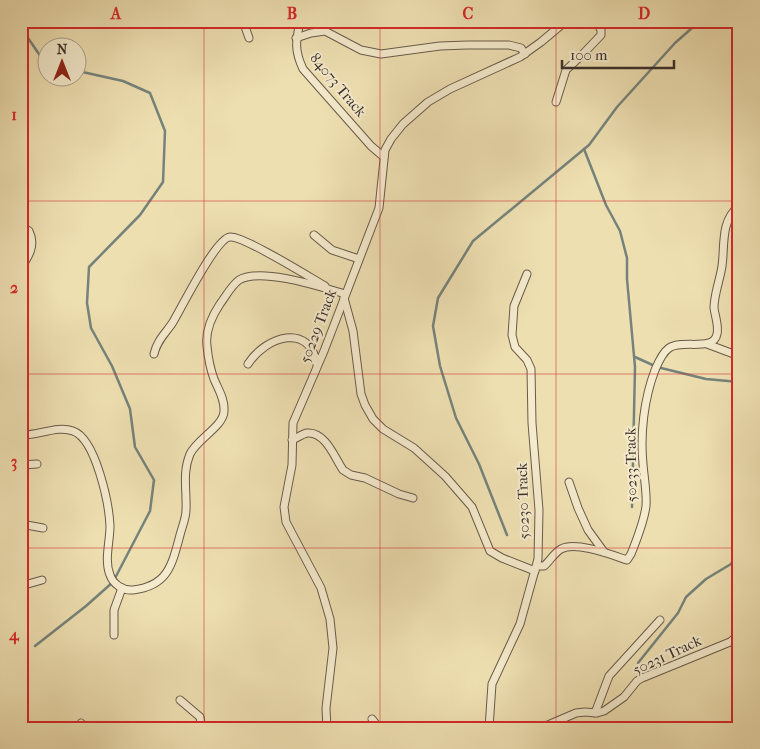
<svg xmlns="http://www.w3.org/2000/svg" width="760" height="749" viewBox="0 0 760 749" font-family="'IM FELL French Canon',serif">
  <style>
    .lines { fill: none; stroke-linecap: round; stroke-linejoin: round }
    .stream { stroke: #75837c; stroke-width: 2.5 }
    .street-casing { stroke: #685b4b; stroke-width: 9 }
    .street { stroke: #f4eacc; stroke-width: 7 }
    .grid { fill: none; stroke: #d62828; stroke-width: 1; stroke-opacity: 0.55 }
    .labels { text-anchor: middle; stroke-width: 4; stroke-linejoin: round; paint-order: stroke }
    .street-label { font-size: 15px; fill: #3c2f29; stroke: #f4eacc }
    .neatline { fill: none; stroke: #d62828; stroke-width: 2 }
    .grid-label { font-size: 16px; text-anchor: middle; font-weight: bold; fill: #d62828 }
  </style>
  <rect width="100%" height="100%" fill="#eedfb1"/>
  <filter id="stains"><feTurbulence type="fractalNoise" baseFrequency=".004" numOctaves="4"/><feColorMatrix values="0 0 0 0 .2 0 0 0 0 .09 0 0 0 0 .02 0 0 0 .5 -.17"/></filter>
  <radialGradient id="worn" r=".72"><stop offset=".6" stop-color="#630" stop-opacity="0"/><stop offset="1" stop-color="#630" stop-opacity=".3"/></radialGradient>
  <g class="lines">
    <g class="stream">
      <path d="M28 21 26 35 45 63 48 64"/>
      <path d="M584 149 606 205 620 231 627 258V279L635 367 632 507"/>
      <path d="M635 357 657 367 706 379 739 382"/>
      <path d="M507 535 479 464 456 418 440 366 433 326 438 298 473 241 589 145 617 107 675 43 700 21"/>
      <path d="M35 646 86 606 113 582 150 511 154 480 135 447 130 409 112 366 91 328 87 303 89 267 140 215 163 182 165 131 150 93 123 81 78 71"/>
      <path d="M638 663 678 613 686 597 706 579 731 564 739 551"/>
    </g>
    <g class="street-casing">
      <g id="street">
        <path d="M243 21 249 38"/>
        <path d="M300 21C296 41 294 50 303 69L371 146 384 157"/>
        <path d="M296 38 311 33 325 31 361 50 381 54 440 46 467 45H509L521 48 525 54"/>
        <path d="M556 102 566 70 582 55 601 35V30L596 21"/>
        <path d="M21 226 29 231C36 245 29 256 21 268"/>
        <path d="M314 235 332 250 359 259"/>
        <path d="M344 298 353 331 361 394 365 405 373 419 383 429 414 448 445 476 472 507 490 551 502 558 535 571"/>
        <path d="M707 344 739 356"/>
        <path d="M154 354C157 340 166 333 173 322 182 307 216 238 230 237 242 235 311 278 325 286"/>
        <path d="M248 364C266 336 310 322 317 365"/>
        <path d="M21 435C38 436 57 425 73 431 96 439 109 504 110 526 110 542 104 560 110 575 113 584 123 591 133 590 168 586 172 565 180 535 182 527 186 518 186 510 187 491 182 473 190 454 197 439 224 426 224 411 225 399 218 389 214 379 210 368 208 357 207 346 205 330 212 316 220 304 226 296 231 286 239 280 261 267 321 287 345 294"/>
        <path d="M292 440C297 438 302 434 307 433 325 431 335 458 343 470L351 475 365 478 399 494 413 498"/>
        <path d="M21 465 37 464"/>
        <path d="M569 482 578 508 588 530 604 552"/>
        <path d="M21 524 43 528"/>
        <path d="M537 566H544C550 561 554 553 561 549 576 541 612 555 627 560L631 554C637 539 644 522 646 506 647 492 644 478 643 464 640 434 644 399 655 370 658 363 662 353 669 348 682 339 714 352 717 334 719 326 715 316 714 308 714 294 720 280 722 266 725 246 720 221 739 206"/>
        <path d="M21 586 42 580"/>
        <path d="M114 635V610L122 588"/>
        <path d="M180 700 200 717 201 723 198 728"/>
        <path d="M595 713 609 676 660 620"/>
        <path d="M372 719 379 728"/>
        <path d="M81 723 84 728"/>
        <path d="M327 728 326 708 333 648 330 619 321 588 286 522 284 507 292 465 293 423 324 351 379 208 385 150 391 139 403 124 428 102 450 89 520 57 541 42 566 21"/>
        <path d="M489 728 492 684 520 624 538 559 539 510 532 423 531 369 527 360 515 347 512 335 514 306 527 274"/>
        <path d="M541 728 576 713 585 712 597 713 604 711 624 697 637 681 642 678 730 642C739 637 738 628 739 619"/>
      </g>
    </g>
    <use href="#street" class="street"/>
  </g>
  <path class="grid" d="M204 21V728M380 21V728M556 21V728M21 201H739M21 374H739M21 548H739"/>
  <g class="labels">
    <g class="street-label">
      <text transform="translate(338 85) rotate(50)" y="5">84073 Track</text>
      <text transform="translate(318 326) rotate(-69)" y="5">50229 Track</text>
      <text transform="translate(631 465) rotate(-91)" y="5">50233 Track</text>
      <text transform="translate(523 501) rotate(-92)" y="5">50230 Track</text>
      <text transform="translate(667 655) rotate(-25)" y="5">50231 Track</text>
    </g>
  </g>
  <rect width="760" height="749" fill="none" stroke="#eedfb1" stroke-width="55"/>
  <g transform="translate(62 62)"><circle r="24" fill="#f4eacc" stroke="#aa9f8b"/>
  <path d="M0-4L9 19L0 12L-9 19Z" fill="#8f2418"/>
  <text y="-8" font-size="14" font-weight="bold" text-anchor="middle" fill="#3c2f29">N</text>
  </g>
  <path d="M562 60v8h112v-8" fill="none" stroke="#3c2f29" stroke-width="2.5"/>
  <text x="570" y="60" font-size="15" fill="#3c2f29" stroke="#f4eacc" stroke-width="4" paint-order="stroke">100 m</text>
  <rect x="28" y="28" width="704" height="694" class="neatline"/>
  <g class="grid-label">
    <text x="116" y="19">A</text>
    <text x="292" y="19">B</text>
    <text x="468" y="19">C</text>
    <text x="644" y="19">D</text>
    <text x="14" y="120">1</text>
    <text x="14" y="293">2</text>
    <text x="14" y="467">3</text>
    <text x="14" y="640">4</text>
  </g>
  <rect width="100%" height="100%" filter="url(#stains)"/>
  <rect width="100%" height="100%" fill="url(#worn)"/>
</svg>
